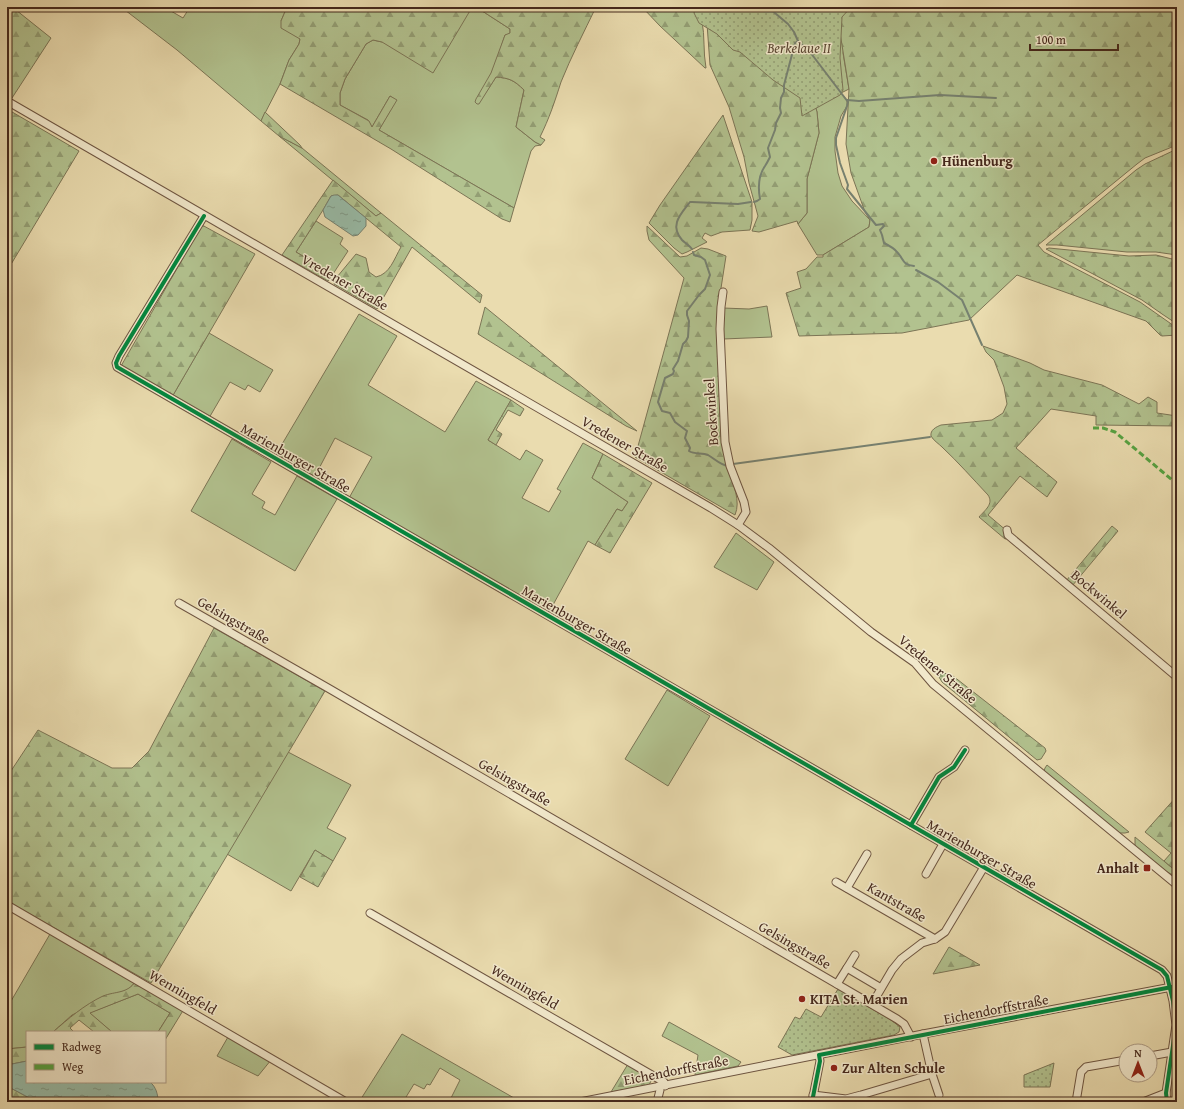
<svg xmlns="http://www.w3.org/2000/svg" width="1184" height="1109" viewBox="0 0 1184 1109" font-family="'Gentium Book Plus',serif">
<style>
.green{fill:#b2c28f;stroke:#7c7556}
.forest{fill:url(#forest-firs);stroke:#7c7556}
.park{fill:url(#park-dots);stroke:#7c7556}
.water{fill:url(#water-ripples);stroke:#778170}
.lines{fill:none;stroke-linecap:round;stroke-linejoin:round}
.stream{stroke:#778170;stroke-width:2}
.river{stroke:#98bca8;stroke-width:11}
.minor-casing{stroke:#6e5541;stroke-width:9}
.minor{stroke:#f1e8cb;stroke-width:7}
.quiet{stroke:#55a341;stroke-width:3;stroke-dasharray:6 3;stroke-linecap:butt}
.cycleway-casing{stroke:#f1e8cb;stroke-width:6}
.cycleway{stroke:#00873e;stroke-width:4}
.poi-dot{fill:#8f2418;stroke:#f1e8cb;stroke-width:1.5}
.labels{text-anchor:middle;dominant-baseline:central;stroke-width:3;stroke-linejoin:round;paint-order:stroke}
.park-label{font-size:14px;font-style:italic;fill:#5b4733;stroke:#f1e8cb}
.poi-label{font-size:14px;font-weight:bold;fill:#45281c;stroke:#f1e8cb;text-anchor:start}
.street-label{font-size:14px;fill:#45281c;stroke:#f1e8cb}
</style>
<defs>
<pattern id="forest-firs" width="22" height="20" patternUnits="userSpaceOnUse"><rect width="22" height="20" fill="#b2c28f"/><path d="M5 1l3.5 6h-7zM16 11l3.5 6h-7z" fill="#939e74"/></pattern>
<pattern id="park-dots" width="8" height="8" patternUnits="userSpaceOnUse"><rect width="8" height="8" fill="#b2c28f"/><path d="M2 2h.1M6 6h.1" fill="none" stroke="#939e74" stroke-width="1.8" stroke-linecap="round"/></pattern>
<pattern id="water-ripples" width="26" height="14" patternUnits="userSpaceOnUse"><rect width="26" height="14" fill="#98bca8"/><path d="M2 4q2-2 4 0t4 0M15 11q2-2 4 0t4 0" fill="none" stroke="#7e9988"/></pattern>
</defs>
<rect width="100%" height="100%" fill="#eadcaf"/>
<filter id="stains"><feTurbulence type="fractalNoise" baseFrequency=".005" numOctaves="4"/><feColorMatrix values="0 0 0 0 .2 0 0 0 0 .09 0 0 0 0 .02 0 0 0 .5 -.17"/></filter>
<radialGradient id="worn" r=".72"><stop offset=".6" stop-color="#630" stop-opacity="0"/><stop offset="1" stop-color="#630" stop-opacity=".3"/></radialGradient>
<g class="green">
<polygon points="121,7 164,7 183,18 190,7 287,7 281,21 300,39 299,44 289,60 280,84 261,121 177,50"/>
<path d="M474,7H476L510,29V34L505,35L496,62L479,103L496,77C509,78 514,80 524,90L516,127L535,142L541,145L535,146L531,151L514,208L379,130L396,100L390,96L372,127L368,120L340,105V93L345,79L366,44L373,40L382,42Z"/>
<polygon points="849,7 843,53 849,89 841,93 847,100 847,106 841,116 835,137 835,151 838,173 842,186 852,201 870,220 869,227 823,255 817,255 798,224 807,213 807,179 819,133 817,112 813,98"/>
<polygon points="279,136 302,148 381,213 376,216"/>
<polygon points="316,221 343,238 340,244 348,251 333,274 296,252"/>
<polygon points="767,306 772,337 723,339 723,308 749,309"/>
<polygon points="359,314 397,336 368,385 445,432 476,381 511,400 488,440 520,460 526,450 543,460 522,498 549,512 561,491 557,489 583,443 603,454 592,478 628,502 622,511 617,509 595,545 588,541 548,614 349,498 372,457 335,438 314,478 275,456"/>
<polygon points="209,333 273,370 260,392 248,385 245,390 230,382 209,418 172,397"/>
<polygon points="232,439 271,462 252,494 265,502 262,508 275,515 297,476 337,499 295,571 191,511"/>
<polygon points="736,533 774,562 757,590 714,567"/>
<polygon points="667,690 710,716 668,786 625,759"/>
<polygon points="288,752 351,785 327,828 346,838 333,861 315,850 291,891 227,854"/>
<polygon points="1047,765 1129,832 1125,833 1119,833 1044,771 1045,768"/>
<polygon points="1135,837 1177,872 1177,877 1165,871 1135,846"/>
<polygon points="50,934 136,981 129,989 72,1015 53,1032 27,1032 27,1047 7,1049 7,1008"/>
<polygon points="138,994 170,1013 158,1032 112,1032 89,1013"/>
<polygon points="669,1022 741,1062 738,1066 695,1075 698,1055 662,1036"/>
<polygon points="402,1034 521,1102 449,1102 460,1080 440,1068 430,1085 427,1084 424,1089 414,1084 403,1102 359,1102"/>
<polygon points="228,1037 271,1060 258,1076 217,1056"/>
</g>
<g class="forest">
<polygon points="9,7 18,7 16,10 51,38 12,98 7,95 7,86 8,87 7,74 7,9"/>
<polygon points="287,7 474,7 471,9 433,73 382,42 373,40 366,44 345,79 340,93 340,105 369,121 372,127 390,96 397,100 379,130 514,208 510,222 502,219 391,149 280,84 289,60 299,44 300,39 281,28 281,21"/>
<path d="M476,7H596C584,32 571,57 561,82C555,101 549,119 540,137L545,140L541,145L535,142L516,127L524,90C514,80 509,78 496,77L479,104H477L475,102L476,99L491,73L505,35L510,33V29Z"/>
<path d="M642,7C656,7 698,2 702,21C705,36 703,52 706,68H705L660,26Z"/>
<polygon points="751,7 813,98 817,112 819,133 807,179 807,213 798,224 797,221 759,232 752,231 758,216 749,183 744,157 729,107 710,65 706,10"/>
<polygon points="849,7 1177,7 1177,145 1145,158 1137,164 1066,222 1038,245 1044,252 1140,302 1177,328 1177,335 1162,336 1160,335 1146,321 1017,275 969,320 902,333 799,336 786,293 801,288 797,272 806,269 817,257 823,257 823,255 869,227 870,220 865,212 851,173 846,144 849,89 838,20"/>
<polygon points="7,109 79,151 7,271"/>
<polygon points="265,112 300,145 302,148 279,136 261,121"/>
<polygon points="723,115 752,202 752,220 750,230 722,232 711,236 705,233 702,238 707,242 687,252 682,254 674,248 649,223 660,205"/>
<polygon points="1177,149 1177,255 1156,252 1127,252 1057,245 1046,245 1136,170 1145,164"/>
<path d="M333,180L376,216L381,213L482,295L480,303L412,247L377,309L334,284L337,277L356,254L366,258L369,272L376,277C390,274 394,259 401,247L338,195L331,196L323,210L296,252L333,274L328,281L282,255Z"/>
<polygon points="202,225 255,254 172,397 121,366"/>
<path d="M647,226L680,257L687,256L701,248L708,249L726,256L719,301L729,471C733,484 741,501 735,515L635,457L684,278L649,240L647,231Z"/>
<polygon points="1049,248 1129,256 1156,255 1176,260 1177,324 1162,314 1142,300 1046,249"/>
<polygon points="485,307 637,431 626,426 478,334"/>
<path d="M983,346L1030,363L1044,370L1102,385L1139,404L1148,397L1157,402V413L1177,416V426L1096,425V416L1051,409L1016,448L1057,482L1047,497L1020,476L988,515L1014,537L1005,539L979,517C985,510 994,504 988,495C973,479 958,462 942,447C939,444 933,440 931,436C930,430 936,427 941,425L992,420L1003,413L1007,404L1004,387L994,360L986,352Z"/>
<polygon points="511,400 524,409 520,416 508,410 496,430 502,434 496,445 488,440"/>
<polygon points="603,454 652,483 610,553 595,545 617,509 622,511 628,502 592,478"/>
<polygon points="1112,526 1118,531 1072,586 1066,581"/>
<polygon points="214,628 325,691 151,983 7,901 7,777 38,730 112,768 132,768 149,751"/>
<polygon points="938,671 953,676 1045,748 1046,751 1041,759 1037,760 942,682 939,677"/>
<polygon points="1177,796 1177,872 1164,861 1171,853 1145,832"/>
<polygon points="315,850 333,861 318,887 300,877"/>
<polygon points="949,947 980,965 933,974"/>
<path d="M136,981L184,1009L165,1040V1032H158L170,1013L138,994L90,1013L112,1032H94L79,1020L70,1028L74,1032H53C68,1019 84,1005 103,996C116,991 127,994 136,981Z"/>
<polygon points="27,1047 27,1061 7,1065 7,1049"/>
<polygon points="628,1064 650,1077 652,1079 649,1085 611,1092"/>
<path d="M7,1086L37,1102C24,1102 19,1103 7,1096Z"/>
</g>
<g class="park">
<polygon points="695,7 851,7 842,17 840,58 843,90 840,95 802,116 800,98 773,80 740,52 733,50 717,34 699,23 694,13"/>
<polygon points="838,989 891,1020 900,1027 899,1032 894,1035 792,1055 778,1047 795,1017 800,1019 806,1009 821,1017"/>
<polygon points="1054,1063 1050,1087 1024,1087 1024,1075"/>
</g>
<g class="water">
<polygon points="334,195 338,195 366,218 366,226 358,235 353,236 325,217 323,210 331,196"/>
<path d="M27,1061V1082H150C156,1087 158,1094 158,1102H37L7,1086V1065Z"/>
</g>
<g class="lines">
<g class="stream">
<path d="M769,8L788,24L794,32L798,41L810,52L848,102L847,106L836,138V145L840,163L848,185L847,189L876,225L883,224L884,226L880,230L882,235L884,243C888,245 894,248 897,252C904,259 902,265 914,266"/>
<polyline points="847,100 859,101 940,95 996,98"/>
<path d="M754,202L757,201L760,199C758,188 758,176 765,166C767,163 768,161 770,157L768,148L775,130L776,123L781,113L780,108L781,98L784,92V85L795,43L798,41"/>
<path d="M692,249C689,245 685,243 682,240C669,225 681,214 690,202H692L738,204L751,202"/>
<path d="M693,252L694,255L701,257L705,260L710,275L705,289L699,295L687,311V315L689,321L688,337L686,341L683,344L678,361L673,369L674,371L673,374L665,378L660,395L658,402L662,411L670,413L675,422L687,431L685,438L690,448L689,451C695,455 702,452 708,455C715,459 720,465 728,466"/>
<polyline points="916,270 938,282 962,300 982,345"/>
<polyline points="733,464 930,437"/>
</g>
<polyline class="river" points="766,7 778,7"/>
<defs>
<g id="minor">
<polyline points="7,101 711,508 738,525 769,548 871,632 915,663 933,684 1177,885"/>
<polyline points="204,216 119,356 116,363 117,367 1162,970 1167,976 1173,1001 1176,1025 1166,1093 1167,1102"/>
<polyline points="723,292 721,307 720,329 725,442 730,466 744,502 746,512 738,525"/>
<polyline points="1007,530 1008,535 1177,677"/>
<polyline points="179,603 328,688 897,1019 904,1024 911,1037"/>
<polyline points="911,825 939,777 954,767 965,750"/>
<polyline points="926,874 943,844"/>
<polyline points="836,882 935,939"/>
<polyline points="847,888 867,854"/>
<polyline points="7,905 346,1102"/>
<polyline points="370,913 664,1082 665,1086"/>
<polyline points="847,968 855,955"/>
<polyline points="837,984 847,968 881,988"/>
<polyline points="872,1004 892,970 901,959 922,943 935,939 945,932 984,867"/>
<polyline points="1150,1056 1172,1052"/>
<polyline points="932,1074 939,1095"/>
<polyline points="813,1095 846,1099 861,1095 932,1074 923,1034"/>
<polyline points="580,1102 923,1034 1177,986"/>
<polyline points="657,1102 660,1090 659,1086"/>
<polyline points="812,1102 820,1061 819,1055"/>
<polyline points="1076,1102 1081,1072 1086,1067 1126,1060"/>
<polyline points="1143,1102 1166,1093"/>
</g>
</defs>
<use href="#minor" class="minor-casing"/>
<use href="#minor" class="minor"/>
<polyline class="quiet" points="1093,428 1103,428 1115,432 1177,484"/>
<defs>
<g id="cycleway">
<polyline points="204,216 119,356 116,363 117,367 1162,970 1167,976 1173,1001 1176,1025 1166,1093 1167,1102"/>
<polyline points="911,825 939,777 954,767 965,750"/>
<polyline points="812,1102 820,1061 819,1055 1177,986"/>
</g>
</defs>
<use href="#cycleway" class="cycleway-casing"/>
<use href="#cycleway" class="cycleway"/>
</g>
<g class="poi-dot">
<circle cx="934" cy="161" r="4"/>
<rect x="1143" y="864" width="8" height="8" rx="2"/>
<circle cx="802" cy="999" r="4"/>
<circle cx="834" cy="1068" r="4"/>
</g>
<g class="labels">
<g class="park-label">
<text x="799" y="48">Berkelaue II</text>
</g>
<g class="poi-label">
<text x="942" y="161">Hünenburg</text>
<text x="1139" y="868" text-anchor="end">Anhalt</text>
<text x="810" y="999">KITA St. Marien</text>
<text x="842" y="1068">Zur Alten Schule</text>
</g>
<g class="street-label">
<text transform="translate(345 282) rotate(30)">Vredener Straße</text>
<text transform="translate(711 412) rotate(-94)">Bockwinkel</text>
<text transform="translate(625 444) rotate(30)">Vredener Straße</text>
<text transform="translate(296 458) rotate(30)">Marienburger Straße</text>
<text transform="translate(1099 594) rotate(40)">Bockwinkel</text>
<text transform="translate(234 620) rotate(30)">Gelsingstraße</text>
<text transform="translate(577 620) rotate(30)">Marienburger Straße</text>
<text transform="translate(938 669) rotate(40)">Vredener Straße</text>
<text transform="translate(515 782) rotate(30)">Gelsingstraße</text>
<text transform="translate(982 854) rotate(30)">Marienburger Straße</text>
<text transform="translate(897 902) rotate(30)">Kantstraße</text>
<text transform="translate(795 945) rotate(30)">Gelsingstraße</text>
<text transform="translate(525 987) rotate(30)">Wenningfeld</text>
<text transform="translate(183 992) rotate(30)">Wenningfeld</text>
<text transform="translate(996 1009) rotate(-11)">Eichendorffstraße</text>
<text transform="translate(676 1070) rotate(-11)">Eichendorffstraße</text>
</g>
</g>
<rect width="1184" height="1109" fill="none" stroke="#eadcaf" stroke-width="24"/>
<rect x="8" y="8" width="1168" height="1093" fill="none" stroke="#45281c" stroke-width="2"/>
<rect x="12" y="12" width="1160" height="1085" fill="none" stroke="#45281c"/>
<rect x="26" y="1031" width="140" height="52" fill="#f1e8cb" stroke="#ac9b85"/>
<rect x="34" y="1044" width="20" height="6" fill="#00873e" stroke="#ac9b85"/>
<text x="62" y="1051" font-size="12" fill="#45281c">Radweg</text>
<rect x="34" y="1064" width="20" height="6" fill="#55a341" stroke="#ac9b85"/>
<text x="62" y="1071" font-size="12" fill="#45281c">Weg</text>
<g transform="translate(1138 1063)"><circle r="19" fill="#f1e8cb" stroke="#ac9b85"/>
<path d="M0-3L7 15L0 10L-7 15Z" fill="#8f2418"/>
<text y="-6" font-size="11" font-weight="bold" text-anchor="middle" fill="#45281c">N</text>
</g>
<path d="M1030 44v6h88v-6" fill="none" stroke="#45281c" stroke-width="2"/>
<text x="1036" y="44" font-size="12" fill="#45281c" stroke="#f1e8cb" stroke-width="3" paint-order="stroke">100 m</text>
<rect width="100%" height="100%" filter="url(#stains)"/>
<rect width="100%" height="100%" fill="url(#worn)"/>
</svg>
